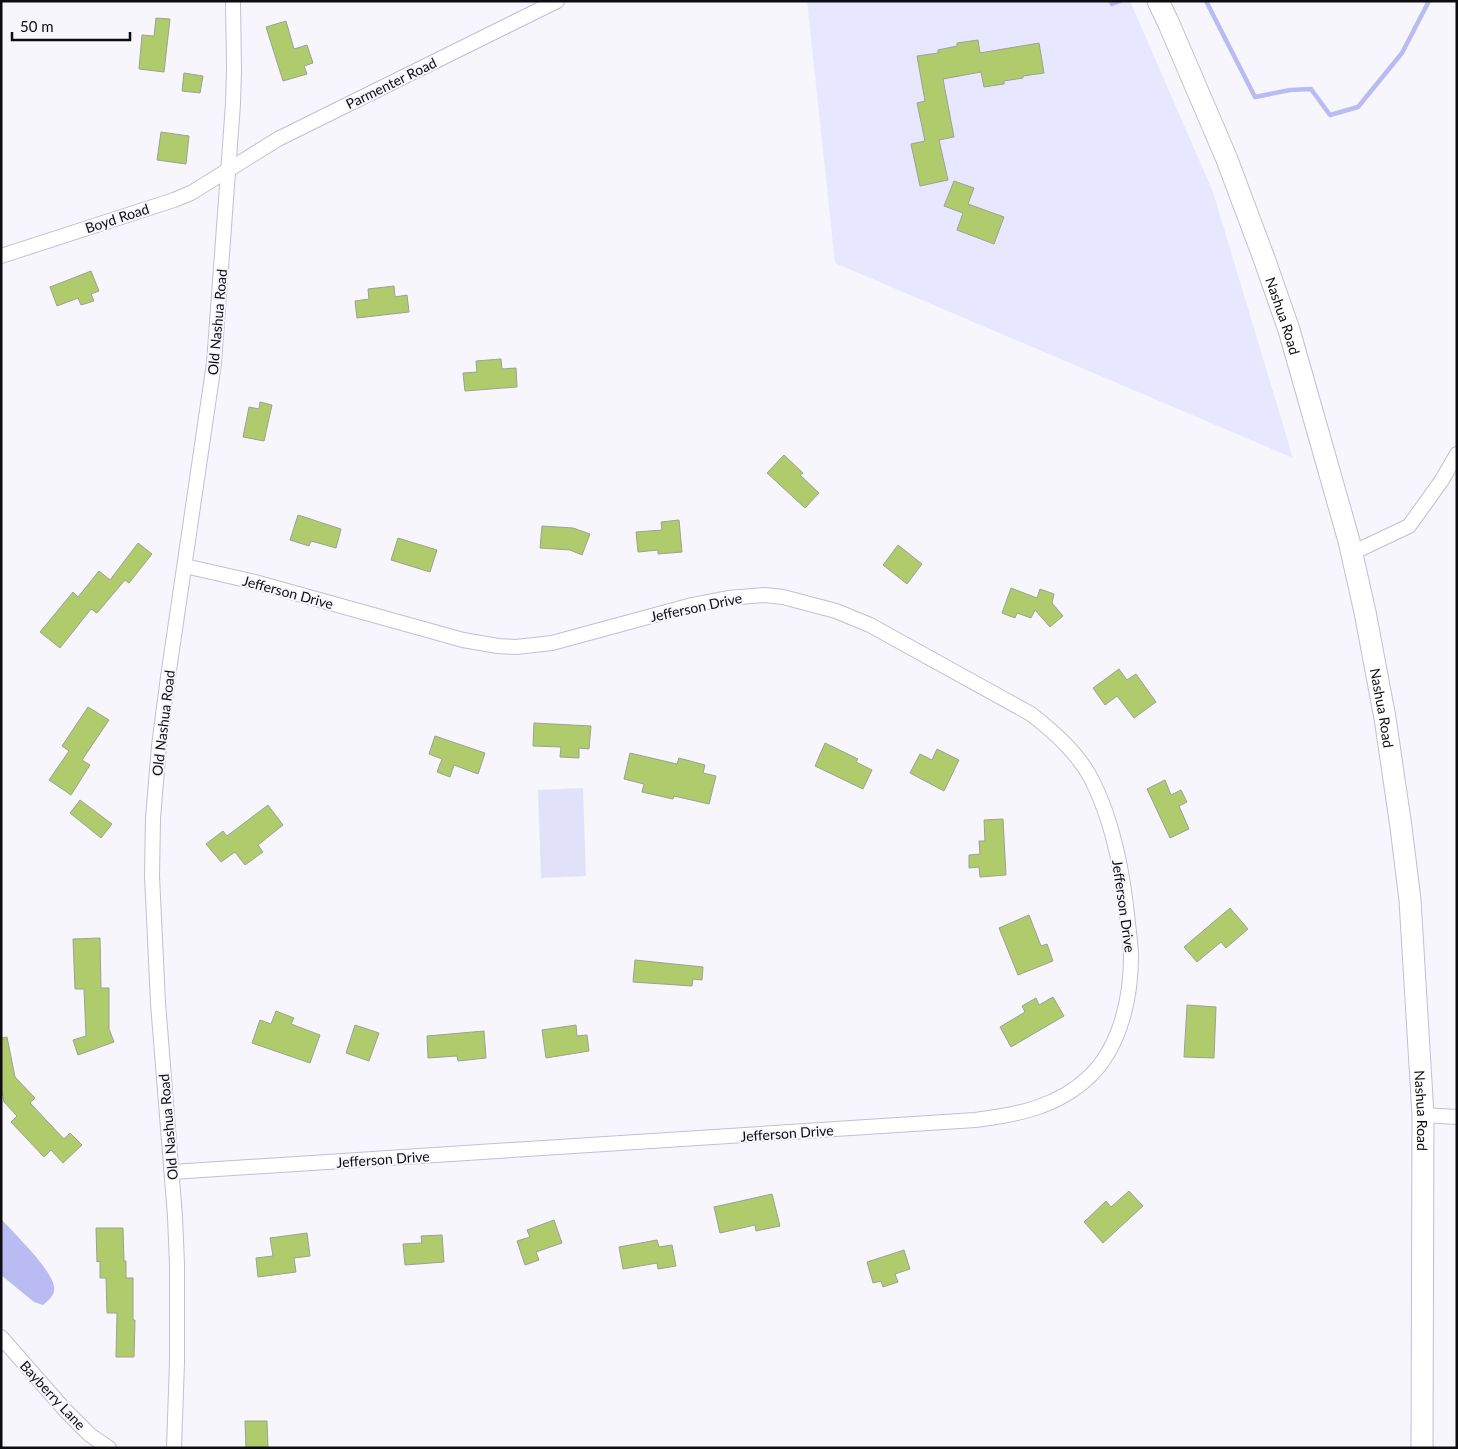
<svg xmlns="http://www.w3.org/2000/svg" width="1458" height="1449" viewBox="0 0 1458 1449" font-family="Lato,sans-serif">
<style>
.built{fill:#e7e8ff}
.green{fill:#e1e2fa}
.water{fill:#babbf2}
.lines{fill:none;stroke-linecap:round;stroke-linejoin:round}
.stream{stroke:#babbf2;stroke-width:4.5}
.building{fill:#afcb6b;stroke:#9ca293}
.minor-casing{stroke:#c0c1d0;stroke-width:16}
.primary-casing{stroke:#c0c1d0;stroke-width:23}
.minor{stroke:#fff;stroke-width:14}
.primary{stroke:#fff;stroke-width:21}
.labels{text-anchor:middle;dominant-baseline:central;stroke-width:4;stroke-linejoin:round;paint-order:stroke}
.street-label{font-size:14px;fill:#0c0c11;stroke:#f6f6fc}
</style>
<rect width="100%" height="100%" fill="#f6f6fc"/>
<polygon class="built" points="807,1 1130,1 1213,192 1293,458 835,263"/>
<polygon class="green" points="583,788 586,876 541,878 538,790"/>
<path class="water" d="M1,1219C14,1233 51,1269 54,1286C56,1294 49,1300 43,1305L34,1302L1,1275Z"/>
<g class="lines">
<g class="stream">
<polyline points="1111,1 1112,4 1120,1"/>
<polyline points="1206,1 1255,97 1290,90 1311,89 1330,115 1358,107 1402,53 1429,1"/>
</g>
</g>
<g class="building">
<polygon points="156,18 170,19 164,72 139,69 142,35 154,36"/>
<polygon points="286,21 294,49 307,45 313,63 304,66 307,74 283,81 266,27"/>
<polygon points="978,40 980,53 1039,43 1044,73 1023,76 1023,78 1004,81 1004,84 984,87 981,72 943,79 954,137 939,140 948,180 920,186 911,144 925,141 917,103 925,101 917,56 938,53 938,50 957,46 957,43"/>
<polygon points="184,73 203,76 200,93 182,91"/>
<polygon points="161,132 189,136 186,164 157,160"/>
<polygon points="954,181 974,188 968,204 1004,217 994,244 957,230 963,213 944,206"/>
<polygon points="91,271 99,291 91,294 94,301 81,305 78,298 57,306 50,287"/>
<polygon points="394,286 395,297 407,295 409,312 357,318 355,301 369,299 368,289"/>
<polygon points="501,359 502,369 516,368 517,387 465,391 463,373 477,372 476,361"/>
<polygon points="260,402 272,405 264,441 243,437 249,407 259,409"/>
<polygon points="784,455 803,473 800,475 819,493 805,508 767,473"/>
<polygon points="298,515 341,529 336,548 311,541 309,546 290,540"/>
<polygon points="679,520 682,552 658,554 658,550 638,552 636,532 662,530 661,522"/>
<polygon points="542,526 573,528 590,534 582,555 570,550 540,548"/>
<polygon points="398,538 437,550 430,572 391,560"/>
<polygon points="138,543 152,554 129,583 125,580 97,613 91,609 60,648 40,632 73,592 78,597 99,571 110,580"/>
<polygon points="898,545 922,564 907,584 883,565"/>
<polygon points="1011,588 1037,598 1040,589 1054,594 1052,603 1063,616 1050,627 1035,610 1031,618 1017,613 1015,618 1002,613"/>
<polygon points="1119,669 1127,680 1136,674 1156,702 1134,718 1117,696 1105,705 1093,688"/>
<polygon points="88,707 109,720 82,760 90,765 71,795 49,780 69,751 62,746"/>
<polygon points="534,723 591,726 589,749 579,748 579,758 560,757 561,747 533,746"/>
<polygon points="435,736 485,753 478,774 454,765 450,777 437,772 442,759 429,754"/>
<polygon points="825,743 858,759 856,762 872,770 863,789 815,766"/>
<polygon points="937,749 959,760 944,791 910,773 920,754 932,760"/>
<polygon points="630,753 677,764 679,758 705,765 703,773 716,776 709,804 674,796 673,799 642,792 644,784 624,779"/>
<polygon points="1165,780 1171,795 1181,790 1187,802 1179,806 1189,829 1170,838 1147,789"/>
<polygon points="80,800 112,824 101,838 70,813"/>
<polygon points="268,805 283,825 258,845 263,852 245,865 235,852 221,862 206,844 223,831 227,836"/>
<polygon points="1003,819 1006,875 980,877 979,867 969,868 969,855 980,854 979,841 985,841 984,820"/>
<polygon points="1230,908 1248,929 1226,948 1221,942 1197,962 1184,947"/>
<polygon points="1029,915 1041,946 1047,944 1053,961 1018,975 999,928"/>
<polygon points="100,938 101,988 109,988 109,1029 114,1042 78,1055 73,1040 86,1036 84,989 75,989 73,939"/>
<polygon points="635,960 703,967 702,980 693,979 692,986 633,982"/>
<polygon points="1053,997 1064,1016 1011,1047 1000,1027 1025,1012 1022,1006 1036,998 1039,1005"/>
<polygon points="1187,1005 1216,1007 1214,1058 1184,1057"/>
<polygon points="276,1011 294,1018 291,1024 320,1035 310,1063 252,1043 260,1020 271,1024"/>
<polygon points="355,1025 379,1033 369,1061 346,1053"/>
<polygon points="576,1025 577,1036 587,1035 589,1051 546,1058 542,1030"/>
<polygon points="484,1031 486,1058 458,1061 457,1056 428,1058 427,1036"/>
<polygon points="7,1037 15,1077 35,1098 30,1103 64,1139 70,1133 82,1145 63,1163 51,1150 44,1157 11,1122 17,1116 4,1102 1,1087 1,1038"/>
<polygon points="1129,1191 1143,1206 1103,1243 1084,1222 1106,1201 1111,1207"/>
<polygon points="772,1194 780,1226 756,1231 755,1225 720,1233 714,1207"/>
<polygon points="554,1220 562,1243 536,1252 539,1260 525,1265 517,1241 530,1237 527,1230"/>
<polygon points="96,1228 123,1228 124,1261 126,1261 126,1278 133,1278 133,1320 135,1320 134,1357 116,1357 117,1313 107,1313 106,1278 100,1278 100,1261 97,1262"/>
<polygon points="307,1233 310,1256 294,1258 296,1272 258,1277 256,1258 273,1256 270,1238"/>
<polygon points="442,1235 444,1262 405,1265 403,1244 422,1243 421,1236"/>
<polygon points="657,1240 659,1247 672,1245 676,1266 658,1269 657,1263 623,1269 619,1247"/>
<polygon points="904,1250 910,1269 895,1274 898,1282 883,1287 881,1281 873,1283 867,1262"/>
<polygon points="245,1421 267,1421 268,1448 246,1448"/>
</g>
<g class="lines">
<defs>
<g id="minor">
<polyline points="1,256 174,200 191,193 278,139 557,1"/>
<polyline points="1352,553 1409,526 1442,480 1457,454"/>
<polyline points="1423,1115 1457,1117"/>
<path d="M172,1172L975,1120C1017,1115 1058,1107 1090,1076C1120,1047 1131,998 1131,957C1131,946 1129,934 1128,923C1123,874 1114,824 1092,780C1078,753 1054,732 1031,714L870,625L836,611L783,597L765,595L728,598L692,605L552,643L516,647L498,646L463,640L255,582L185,566"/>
<polyline points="1,1337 65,1410 90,1435 109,1448"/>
<polyline points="174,1448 177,1362 177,1265 175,1216 158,1003 152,876 153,818 159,746 168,677 214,363 233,104 234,69 233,1"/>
</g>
<g id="primary">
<path id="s1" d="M1158,1L1169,24L1226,157L1265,261L1289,330L1349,541L1365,612L1385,718L1401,827L1410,900L1423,1115L1422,1448"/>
</g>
</defs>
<use href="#minor" class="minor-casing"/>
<use href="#primary" class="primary-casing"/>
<use href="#minor" class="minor"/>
<use href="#primary" class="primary"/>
</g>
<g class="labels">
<g class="street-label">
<text transform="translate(391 83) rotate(-26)">Parmenter Road</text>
<text transform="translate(117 218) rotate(-18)">Boyd Road</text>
<text stroke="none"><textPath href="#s1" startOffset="339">Nashua Road</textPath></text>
<text transform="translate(217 322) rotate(-85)">Old Nashua Road</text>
<text transform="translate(288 592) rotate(15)">Jefferson Drive</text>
<text transform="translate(696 607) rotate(-12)">Jefferson Drive</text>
<text stroke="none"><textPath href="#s1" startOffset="744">Nashua Road</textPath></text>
<text transform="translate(163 723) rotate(-83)">Old Nashua Road</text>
<text transform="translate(1124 906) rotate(82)">Jefferson Drive</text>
<text stroke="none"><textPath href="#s1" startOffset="1149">Nashua Road</textPath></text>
<text transform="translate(168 1127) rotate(-95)">Old Nashua Road</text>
<text transform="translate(787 1133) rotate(-4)">Jefferson Drive</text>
<text transform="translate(383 1159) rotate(-4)">Jefferson Drive</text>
<text transform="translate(53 1395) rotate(47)">Bayberry Lane</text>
</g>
</g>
<rect width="1458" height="1449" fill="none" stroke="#0c0c11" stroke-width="5"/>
<path d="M12 32v8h118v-8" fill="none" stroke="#0c0c11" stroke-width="2.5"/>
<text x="20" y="32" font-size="15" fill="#0c0c11" stroke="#f6f6fc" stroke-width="4" paint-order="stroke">50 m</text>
</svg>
